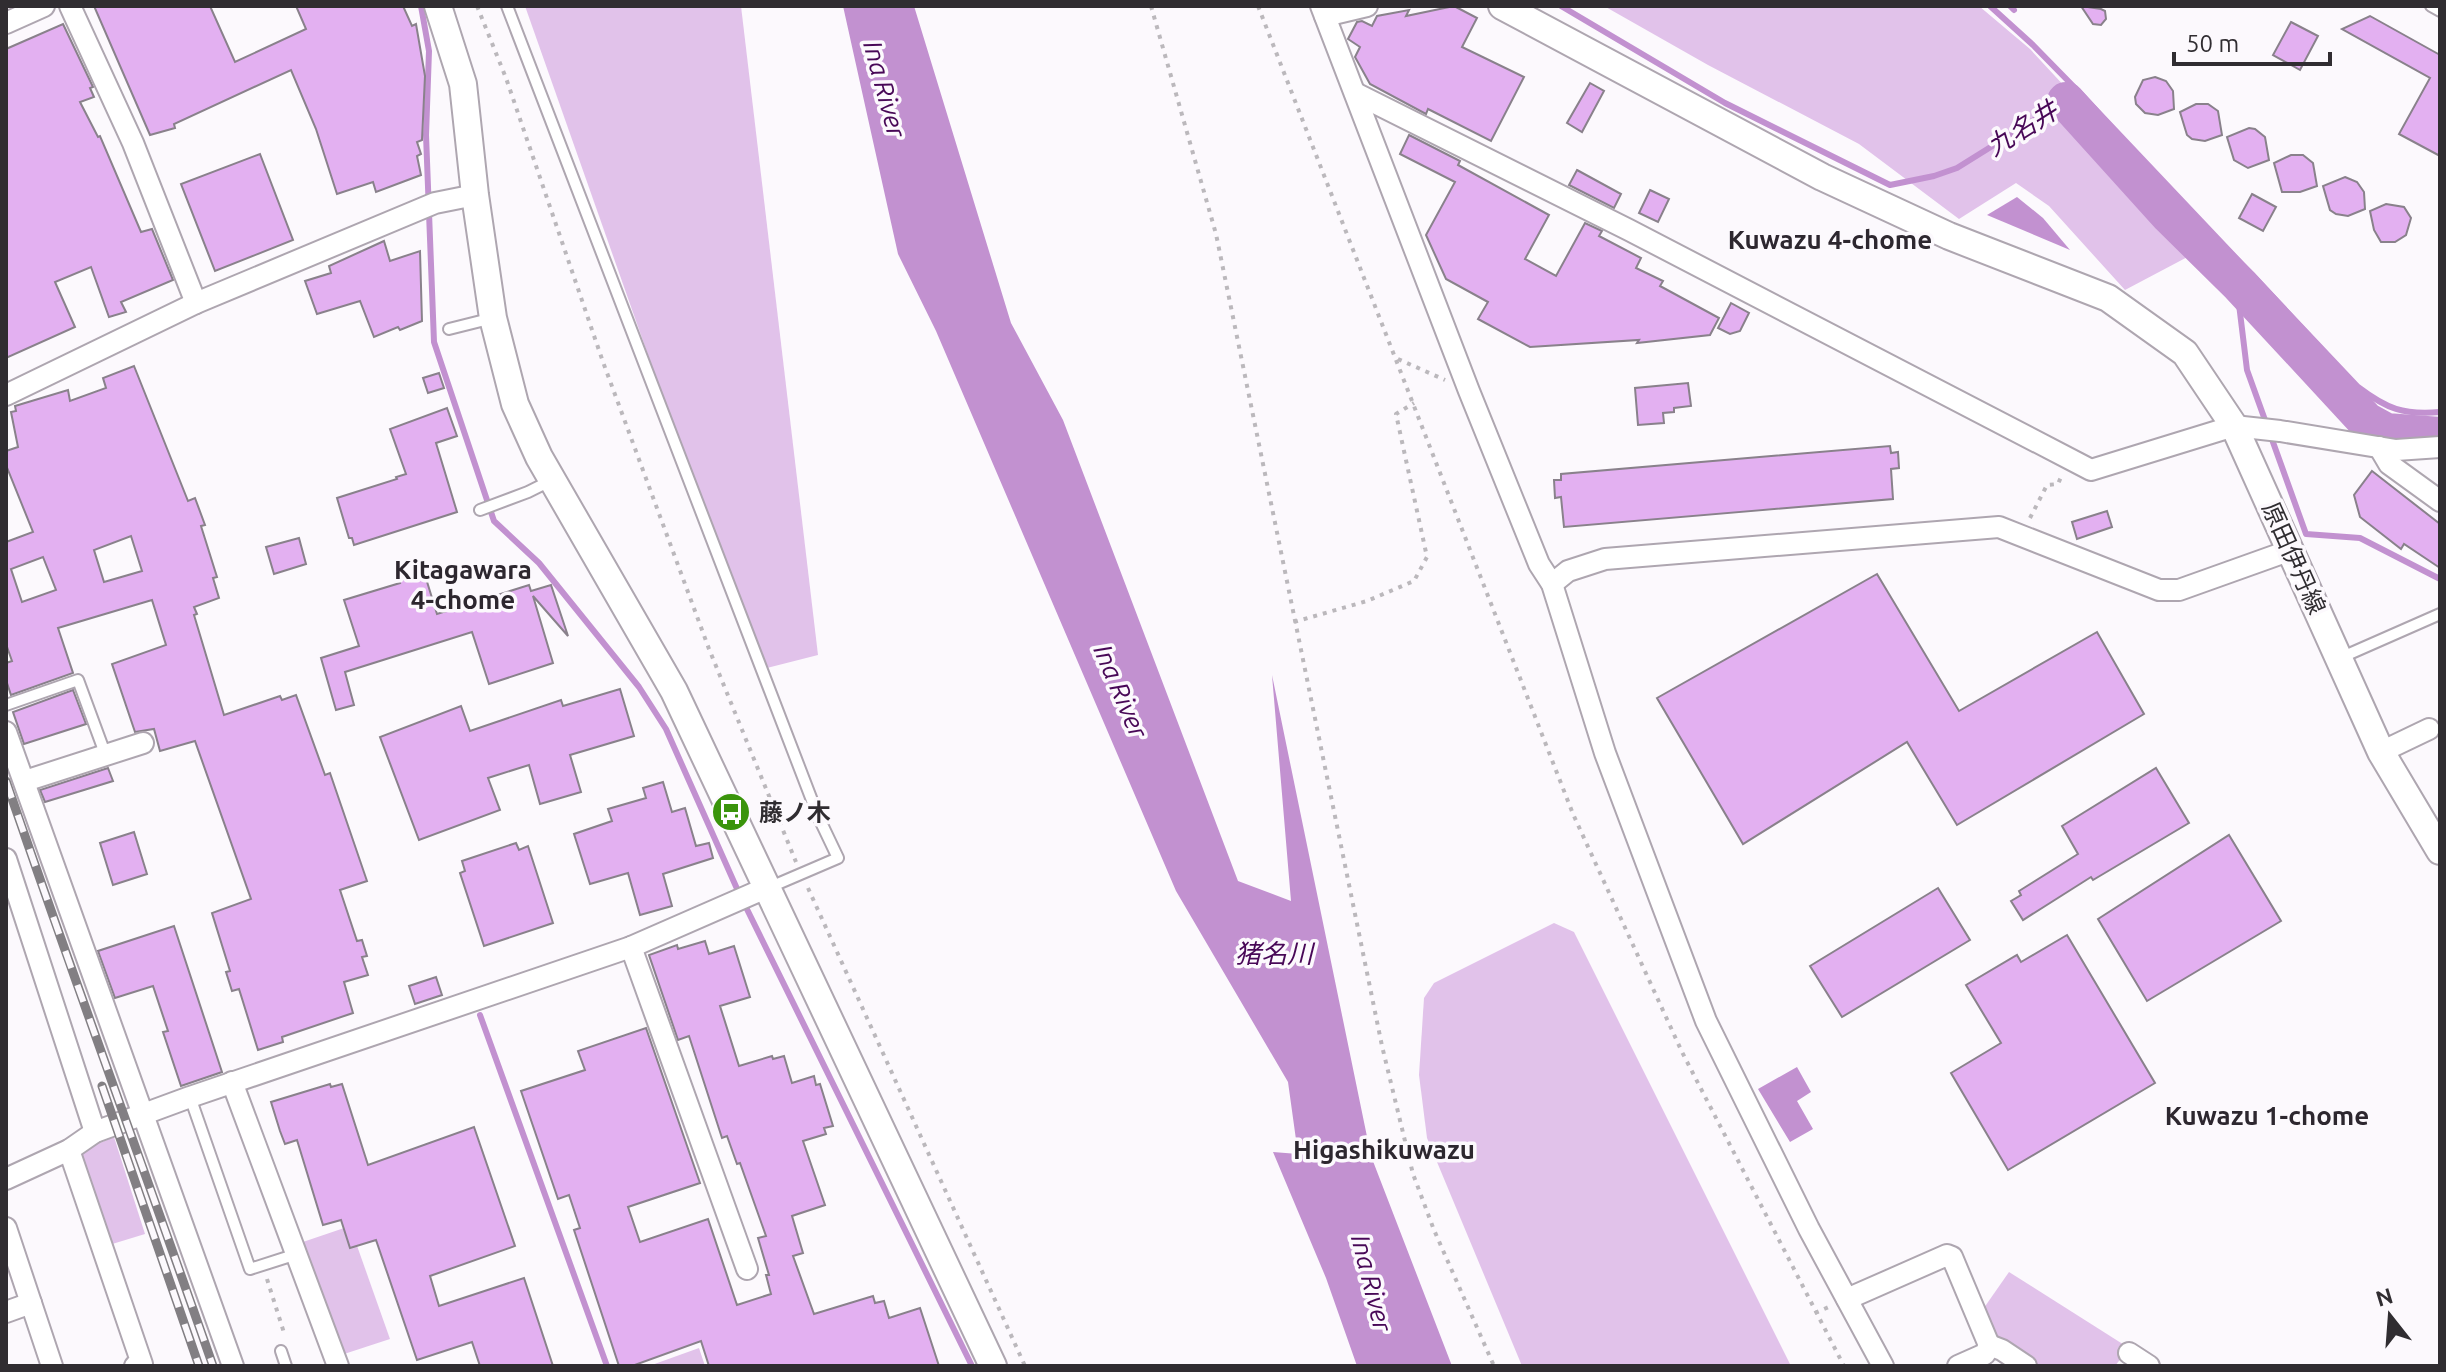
<svg xmlns="http://www.w3.org/2000/svg" width="2446" height="1372" viewBox="0 0 2446 1372" font-family="Ubuntu,'Noto Sans JP',sans-serif">
<style>
.green{fill:#e1c2ea}
.water{fill:#c291d0}
.lines{fill:none;stroke-linecap:round;stroke-linejoin:round}
.stream{stroke:#c291d0;stroke-width:6}
.river{stroke:#c291d0;stroke-width:38}
.building{fill:#e3b0f1;stroke:#89818b;stroke-width:2;fill-rule:evenodd}
.service-casing{stroke:#aea6b0;stroke-width:14}
.minor-casing{stroke:#aea6b0;stroke-width:24}
.tertiary-casing{stroke:#aea6b0;stroke-width:30}
.path{stroke:#bbb8bc;stroke-width:4;stroke-dasharray:4 6;stroke-linecap:butt}
.service{stroke:#fff;stroke-width:10}
.minor{stroke:#fff;stroke-width:20}
.tertiary{stroke:#fff;stroke-width:26}
.rail-casing{stroke:#827f83;stroke-width:9}
.rail{stroke:#fcf9fd;stroke-width:6;stroke-dasharray:18;stroke-linecap:butt}
.labels{text-anchor:middle;dominant-baseline:central;stroke-width:7;stroke-linejoin:round;paint-order:stroke}
.street-label{font-size:24px;fill:#302d31;stroke:#fcf9fd}
.poi-label{font-size:24px;font-weight:bold;fill:#302d31;stroke:#fcf9fd;text-anchor:start}
.water-label{font-size:26px;font-style:italic;fill:#480857;stroke:#fcf9fd}
.neighbourhood-label{font-size:26px;font-weight:bold;fill:#2d272f;stroke:#fcf9fd}
</style>
<rect width="100%" height="100%" fill="#fcf9fd"/>
<g class="green">
<polygon points="525,6 741,6 818,655 759,670"/>
<polygon points="1604,6 1979,6 2030,49 2067,89 2035,112 2047,124 2065,111 2131,188 2195,253 2125,290 2049,206 2016,183 1959,219 1859,144 1708,65"/>
<polygon points="1554,923 1574,932 1791,1366 1522,1366 1427,1138 1419,1075 1424,998 1434,983"/>
<polygon points="114,1137 145,1234 109,1245 78,1152"/>
<polygon points="350,1226 390,1339 338,1356 300,1243"/>
<polygon points="2009,1272 2129,1348 2115,1366 2033,1366 1988,1336 1979,1315"/>
<polygon points="699,1348 705,1366 649,1366"/>
</g>
<g class="water">
<polygon points="843,6 914,6 1011,323 1063,420 1238,881 1291,901 1272,675 1371,1156 1452,1366 1357,1366 1326,1278 1273,1152 1298,1154 1288,1082 1176,891 936,331 898,254"/>
<polygon points="2017,197 2043,218 2070,250 1987,215"/>
<polygon points="1797,1067 1811,1092 1797,1101 1813,1129 1790,1142 1758,1089"/>
</g>
<g class="lines">
<g class="stream">
<polyline points="421,6 429,51 426,135 434,342 494,521 539,563 639,687 666,729 738,891 972,1366"/>
<polyline points="1561,6 1725,103 1890,185 1934,176 1957,168 2079,92 2033,45 1990,6"/>
<polyline points="2010,6 2014,10"/>
<path d="M2079,92L2358,387C2387,409 2403,415 2440,412"/>
<polyline points="2169,215 2168,222 2238,296 2247,370 2306,534 2360,538 2440,579"/>
<polyline points="480,1015 607,1366"/>
</g>
<polyline class="river" points="2066,101 2169,215 2240,285 2366,421 2386,432 2440,436"/>
</g>
<g class="building">
<polygon points="94,6 210,6 235,62 306,29 296,6 403,6 412,26 416,24 425,76 422,140 417,142 421,154 417,156 421,175 376,192 373,182 337,194 316,129 291,70 174,124 175,128 150,135"/>
<polygon points="1454,6 1477,18 1462,47 1524,77 1491,141 1428,109 1426,114 1370,84 1355,57 1360,47 1348,39 1357,22 1362,21 1372,26 1377,16 1409,10 1406,16"/>
<polygon points="2081,6 2101,9 2105,11 2106,19 2101,25 2093,24"/>
<polygon points="2370,16 2440,55 2440,156 2399,134 2430,78 2342,29"/>
<polygon points="2291,22 2318,36 2300,70 2273,55"/>
<polygon points="63,24 93,87 90,88 94,97 80,102 98,137 100,136 141,232 152,229 173,280 121,302 126,312 109,317 91,267 55,282 75,327 6,358 6,49"/>
<polygon points="2155,77 2166,81 2173,91 2174,109 2158,115 2145,113 2136,104 2135,97 2143,80"/>
<polygon points="1590,83 1604,91 1582,132 1567,123"/>
<polygon points="2196,104 2208,104 2218,111 2222,135 2205,141 2192,139 2187,135 2180,112"/>
<polygon points="2249,128 2255,129 2265,137 2269,160 2248,168 2234,160 2227,137"/>
<polygon points="1409,135 1460,161 1458,165 1549,215 1525,259 1556,276 1585,223 1602,231 1599,236 1641,258 1636,268 1663,281 1660,286 1719,318 1710,335 1637,343 1639,340 1530,347 1478,319 1488,302 1446,279 1426,235 1455,182 1400,154"/>
<polygon points="260,154 293,240 215,271 181,184"/>
<polygon points="2291,155 2303,155 2313,163 2317,186 2300,192 2282,192 2274,163"/>
<polygon points="1577,170 1621,194 1614,208 1569,185"/>
<polygon points="2345,177 2357,182 2364,192 2365,209 2348,216 2336,214 2330,210 2323,186"/>
<polygon points="1650,190 1669,199 1658,222 1639,213"/>
<polygon points="2252,194 2276,207 2263,231 2239,218"/>
<polygon points="2386,204 2404,207 2411,218 2406,235 2395,242 2381,242 2374,230 2370,211"/>
<polygon points="384,241 390,261 420,251 422,321 400,330 398,327 374,337 360,301 317,314 305,281 331,273 329,266"/>
<polygon points="1731,303 1749,313 1740,331 1730,334 1718,328"/>
<path d="M134,366L188,501L195,498L205,525L201,526L217,577L213,578L219,598L194,607L197,614L194,615L224,715L280,696L282,700L296,695L325,775L330,773L367,881L340,890L357,941L362,940L367,956L362,957L368,975L344,982L353,1013L282,1037L283,1042L258,1050L239,989L232,991L226,972L230,971L212,913L251,899L195,741L160,751L154,729L135,732L112,664L166,645L152,600L58,628L73,673L11,695L6,680V663L12,661L6,644V542L33,532L6,465V451L18,447L11,412L16,411L15,406L68,390L70,401L106,388L103,378ZM131,536L142,571L104,582L94,550ZM43,557L56,590L22,602L11,569Z"/>
<polygon points="439,373 444,388 428,393 423,378"/>
<polygon points="1688,383 1691,406 1674,408 1674,412 1663,413 1664,423 1638,425 1635,388"/>
<polygon points="447,408 457,436 436,443 457,512 354,545 352,538 349,538 337,498 397,479 396,477 406,474 390,429"/>
<polygon points="1890,446 1891,453 1898,452 1899,468 1891,469 1893,499 1564,527 1561,497 1555,498 1554,480 1561,480 1561,474"/>
<polygon points="2372,471 2440,524 2440,568 2404,544 2401,549 2360,517 2354,495"/>
<polygon points="2107,511 2112,527 2077,539 2072,522"/>
<polygon points="299,538 306,564 274,574 266,547"/>
<polygon points="424,572 437,614 529,585 531,591 551,585 568,636 533,596 553,663 489,684 472,632 345,672 354,705 336,710 321,658 359,646 344,600 400,583 399,580"/>
<polygon points="1877,574 1959,711 2097,632 2144,714 1957,825 1907,742 1743,844 1657,698"/>
<polygon points="620,689 634,736 570,755 581,792 540,804 529,765 488,778 500,810 419,840 380,737 461,706 470,731 561,700 563,706"/>
<polygon points="73,690 86,724 24,744 13,712"/>
<polygon points="108,768 113,781 45,802 40,790"/>
<polygon points="2156,768 2189,823 2093,880 2091,877 2023,920 2011,901 2021,895 2019,891 2078,854 2062,826"/>
<polygon points="663,782 672,812 685,808 696,846 709,843 713,858 663,874 672,906 640,915 628,873 590,884 574,834 612,821 608,809 646,798 643,788"/>
<polygon points="134,832 147,874 113,885 100,843"/>
<polygon points="2229,835 2281,921 2147,1001 2098,919"/>
<polygon points="516,843 519,850 528,846 553,923 484,946 460,873 465,871 462,861"/>
<polygon points="1938,888 1970,940 1842,1017 1810,966"/>
<polygon points="174,926 222,1072 181,1086 163,1032 168,1031 153,986 115,998 98,951"/>
<polygon points="2067,935 2155,1083 2008,1170 1951,1073 2001,1043 1966,985 2017,955 2021,962"/>
<polygon points="705,941 709,954 734,946 750,997 720,1006 739,1066 772,1056 773,1059 784,1056 792,1083 814,1076 816,1085 820,1084 833,1126 824,1128 826,1134 803,1141 825,1205 792,1216 803,1253 793,1256 814,1314 873,1296 875,1303 884,1301 889,1318 920,1308 939,1366 709,1366 701,1341 632,1366 619,1366 574,1230 580,1228 569,1195 558,1199 521,1091 585,1070 578,1051 646,1028 700,1183 628,1207 640,1242 708,1219 737,1305 771,1294 766,1275 769,1275 758,1238 766,1236 740,1163 737,1164 727,1136 722,1138 689,1036 678,1040 649,955 677,945 678,949"/>
<polygon points="436,977 442,995 415,1004 409,986"/>
<polygon points="330,1084 331,1087 342,1084 368,1165 474,1127 515,1246 430,1276 439,1306 524,1278 553,1366 480,1366 472,1342 417,1360 376,1240 350,1248 341,1220 323,1225 297,1140 285,1144 280,1131 271,1102"/>
</g>
<g class="lines">
<defs>
<g id="service">
<polyline points="507,6 818,816 838,858 768,888"/>
<polyline points="2431,6 2440,11"/>
<polyline points="449,329 493,318"/>
<polyline points="480,510 528,492 552,480"/>
<polyline points="2340,658 2440,614"/>
<polyline points="6,705 78,680 106,756"/>
<polyline points="190,1097 250,1269 297,1254"/>
<polyline points="281,1351 286,1366"/>
</g>
<g id="minor">
<polyline points="70,6 133,143 196,303"/>
<polyline points="1321,6 1469,391 1539,564 1552,584 1605,753 1706,1021 1809,1229 1883,1366"/>
<polyline points="1325,16 1367,6"/>
<polyline points="6,23 44,6"/>
<polyline points="1355,93 1629,230 2091,470 2234,426 2280,431 2396,450 2440,447"/>
<polyline points="6,395 196,303 435,203 475,195"/>
<polyline points="2379,447 2389,464 2440,501"/>
<polyline points="1552,584 1568,571 1605,559 1999,527 2159,590 2179,590 2291,550"/>
<polyline points="6,732 233,1366"/>
<polyline points="2381,752 2429,729"/>
<polyline points="25,781 143,743"/>
<polyline points="6,859 95,1132"/>
<polyline points="631,947 747,1269"/>
<polyline points="232,1082 338,1366"/>
<polyline points="69,1150 142,1364 135,1366"/>
<polyline points="6,1179 69,1150 95,1132 190,1097 631,947 766,888"/>
<polyline points="6,1228 52,1366"/>
<polyline points="1847,1299 1947,1255 1952,1257 1989,1345 1985,1354 1958,1366"/>
<polyline points="6,1312 31,1303"/>
<polyline points="1989,1345 2002,1350 2026,1366"/>
<polyline points="2129,1353 2149,1366"/>
</g>
<g id="tertiary">
<polyline points="438,6 463,84 475,195 493,318 515,404 539,457 674,691 993,1366"/>
<polyline points="1502,6 1822,177 1949,236 2108,298 2185,353 2234,426 2381,752 2440,851"/>
</g>
</defs>
<use href="#service" class="service-casing"/>
<use href="#minor" class="minor-casing"/>
<use href="#tertiary" class="tertiary-casing"/>
<g class="path">
<polyline points="477,6 506,78 603,362 709,649 796,862"/>
<polyline points="1151,6 1216,234 1382,1046 1413,1174 1434,1230 1494,1366"/>
<polyline points="1258,6 1573,814 1682,1052 1844,1366"/>
<polyline points="1398,359 1445,380"/>
<polyline points="2030,518 2047,485 2058,484 2061,477"/>
<polyline points="1294,622 1367,601 1414,581 1427,557 1396,414 1414,403"/>
<polyline points="808,888 1025,1366"/>
<polyline points="267,1279 285,1336"/>
<polyline points="1815,1313 1831,1306"/>
</g>
<use href="#service" class="service"/>
<use href="#minor" class="minor"/>
<use href="#tertiary" class="tertiary"/>
<defs>
<g id="rail">
<path d="M6,781C73,977 145,1171 213,1366"/>
<polyline points="102,1086 199,1366"/>
</g>
</defs>
<use href="#rail" class="rail-casing"/>
<use href="#rail" class="rail"/>
</g>
<defs>
<symbol id="bus-disc" viewBox="-11 -11 22 22"><circle r="9.5" fill="#3a940b" stroke="#fcf9fd"/><path d="M-5-6H5V4H4V6H2V4H-2V6H-4V4H-5ZM-3.5-4V0h7V-4ZM-3.5 1.2v1.5H-2V1.2ZM2 1.2v1.5H3.5V1.2Z" fill="#fff"/></symbol>
</defs>
<g fill-rule="evenodd">
<use href="#bus-disc" x="709" y="790" width="44" height="44"/>
</g>
<g class="labels">
<g class="street-label">
<text transform="translate(2294 558) rotate(66)">原田伊丹線</text>
</g>
<g class="poi-label">
<text x="759" y="812">藤ノ木</text>
</g>
<g class="water-label">
<text transform="translate(885 89) rotate(75)">Ina River</text>
<text transform="translate(2022 128) rotate(-32)">九名井</text>
<text transform="translate(1121 691) rotate(67)">Ina River</text>
<text x="1274" y="953">猪名川</text>
<text transform="translate(1372 1283) rotate(76)">Ina River</text>
</g>
<g class="neighbourhood-label">
<text x="1830" y="239">Kuwazu 4-chome</text>
<text x="463" y="569">Kitagawara<tspan x="463" dy="30">4-chome</tspan></text>
<text x="2267" y="1115">Kuwazu 1-chome</text>
<text x="1384" y="1149">Higashikuwazu</text>
</g>
</g>
<rect width="2446" height="1372" fill="none" stroke="#302d31" stroke-width="16"/>
<g transform="translate(2390 1316) rotate(343)" stroke="#fcf9fd" stroke-width="6" paint-order="stroke">
<path d="M0-6L14 30L0 20L-14 30Z" fill="#302d31"/>
<text y="-12" font-size="22" font-weight="bold" text-anchor="middle" fill="#302d31">N</text>
</g>
<path d="M2174 52v12h156v-12" fill="none" stroke="#302d31" stroke-width="4"/>
<text x="2186" y="52" font-size="24" fill="#302d31" stroke="#fcf9fd" stroke-width="6" paint-order="stroke">50 m</text>
</svg>
